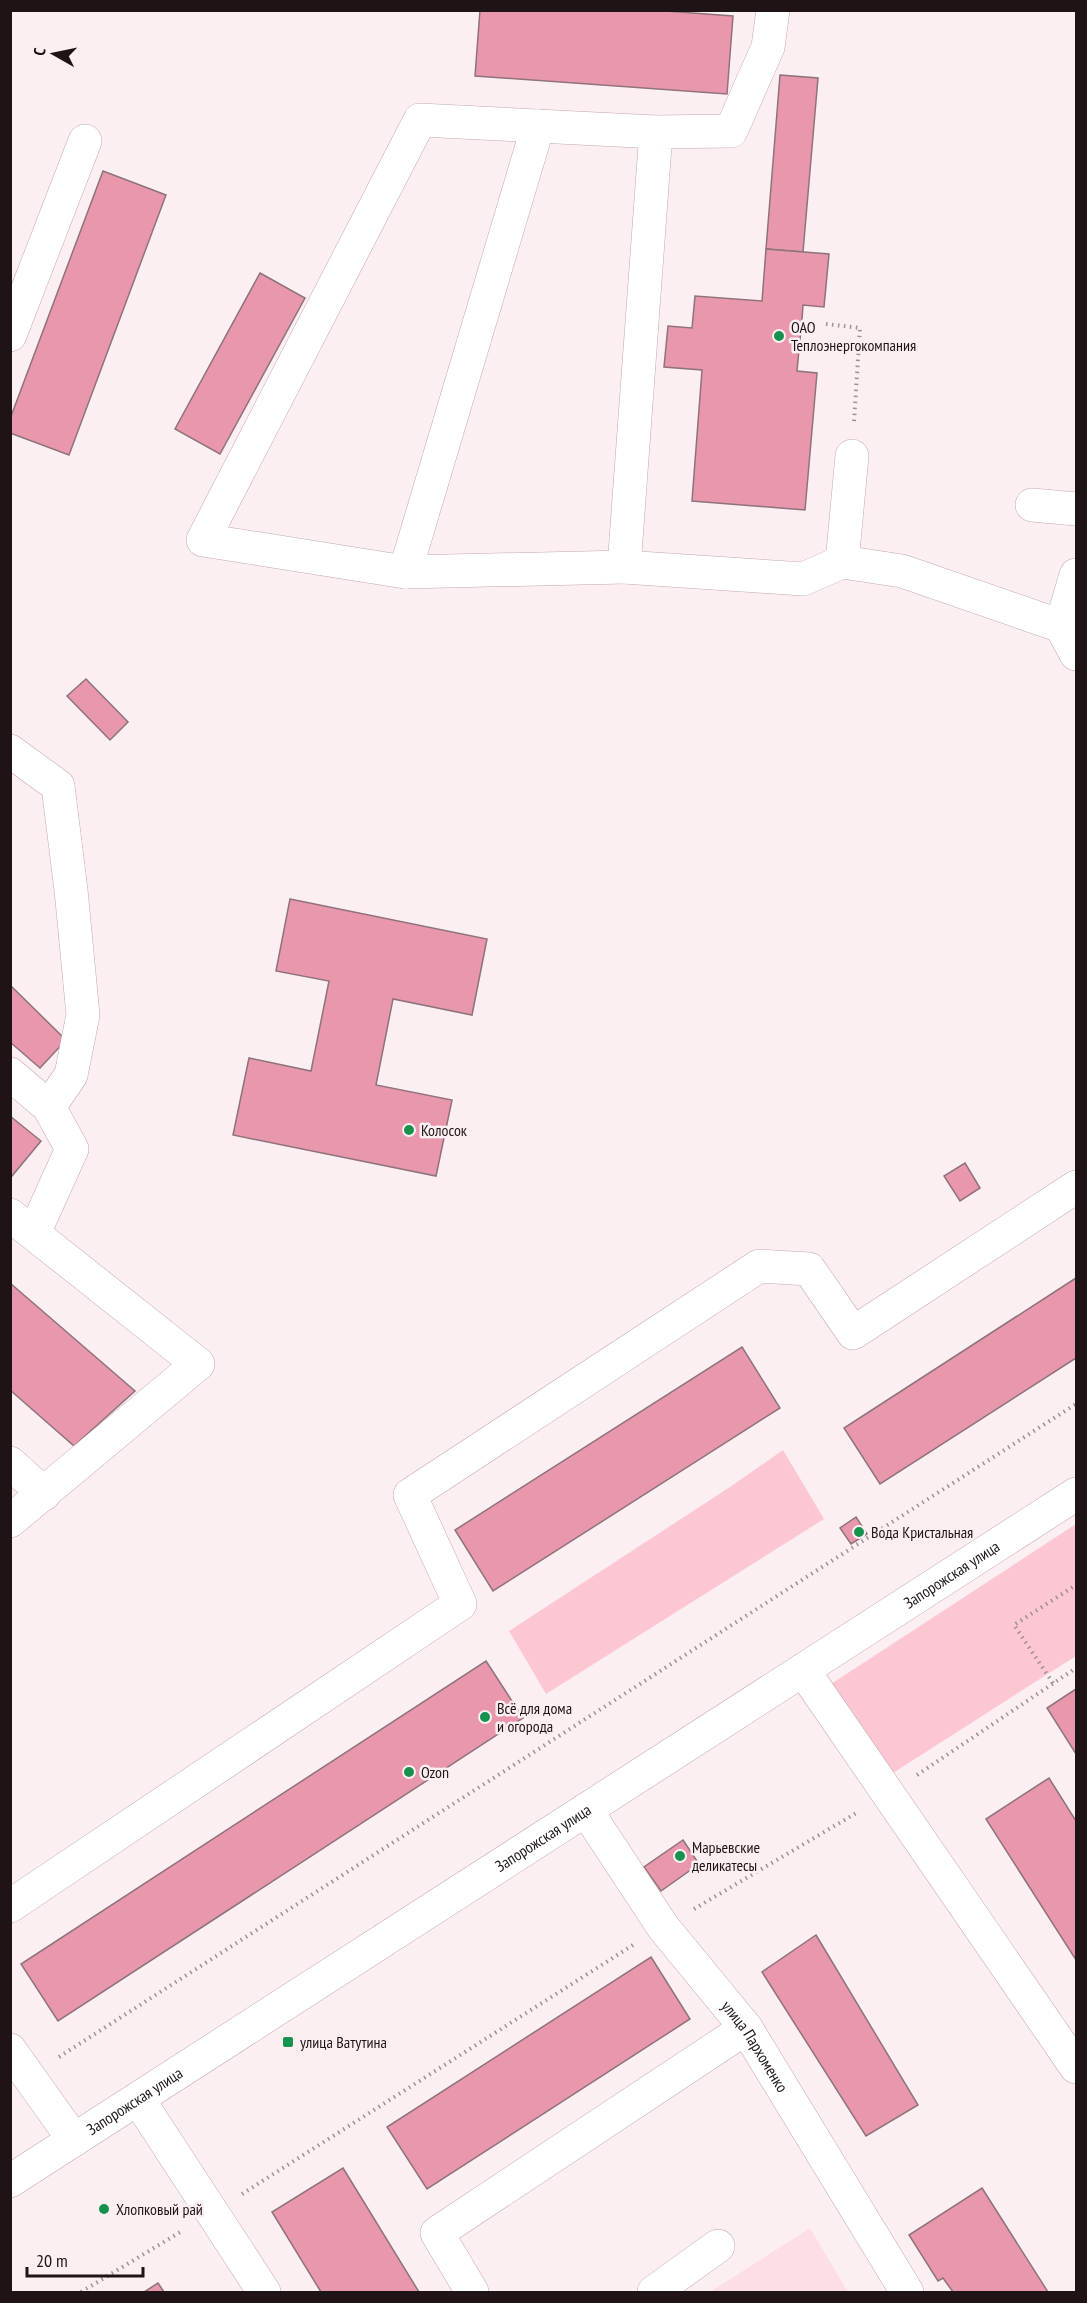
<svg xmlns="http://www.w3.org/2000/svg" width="1087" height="2303" viewBox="0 0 1087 2303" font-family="'PT Sans Narrow',sans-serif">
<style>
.built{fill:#fddee5}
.green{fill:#fdc6d3}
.building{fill:#e997ac;stroke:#8e737a;stroke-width:1.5}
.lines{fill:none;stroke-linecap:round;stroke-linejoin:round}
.minor-casing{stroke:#c4a8ae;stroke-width:34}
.path{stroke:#9d9194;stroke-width:4;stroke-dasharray:1.5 4.5;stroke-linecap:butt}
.minor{stroke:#fff;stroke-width:33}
.poi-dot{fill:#16924e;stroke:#fceff2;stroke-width:2}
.labels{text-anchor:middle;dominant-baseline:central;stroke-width:5;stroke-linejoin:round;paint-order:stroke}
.poi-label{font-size:16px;fill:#1e1416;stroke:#fceff2;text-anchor:start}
.street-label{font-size:16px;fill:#1e1416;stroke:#fceff2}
</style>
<rect width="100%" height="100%" fill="#fceff2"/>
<polygon class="built" points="810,2228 848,2292 710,2292"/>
<g class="green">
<polygon points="783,1450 824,1519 546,1694 509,1631 730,1487"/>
<polygon points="1076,1524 1076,1656 893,1773 831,1684"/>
</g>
<g class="building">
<polygon points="480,10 652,10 733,16 727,94 475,76"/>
<polygon points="780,75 818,78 803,252 766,249"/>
<polygon points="103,171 166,195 69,455 10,433 10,419"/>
<polygon points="766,249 829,254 824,307 803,305 802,319 797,371 817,373 805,510 692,501 702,370 664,367 668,326 692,328 695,296 762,301"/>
<polygon points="260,273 305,298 220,454 175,429"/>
<polygon points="86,679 128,722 110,740 67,696"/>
<polygon points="290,899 487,939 472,1015 393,999 376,1085 452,1100 436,1176 233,1135 249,1058 311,1071 329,981 276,971"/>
<polygon points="10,985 66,1040 40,1068 10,1042"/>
<polygon points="10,1116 41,1141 12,1176 10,1175"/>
<polygon points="965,1163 980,1188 960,1201 944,1176"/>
<polygon points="1076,1278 1076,1358 880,1484 844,1428"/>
<polygon points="10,1283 135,1391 74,1446 10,1390"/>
<polygon points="742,1347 780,1408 493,1591 455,1530"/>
<polygon points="856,1517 867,1534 851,1544 840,1528"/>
<polygon points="486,1661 523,1718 58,2021 21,1964"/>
<polygon points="1076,1689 1076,1754 1047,1708"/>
<polygon points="1049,1778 1076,1821 1076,1960 986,1819"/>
<polygon points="683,1840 699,1864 661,1891 644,1867"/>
<polygon points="816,1935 918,2105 866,2136 762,1972"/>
<polygon points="651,1957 690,2019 427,2189 387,2127"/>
<polygon points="343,2168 419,2292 321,2292 272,2212"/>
<polygon points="982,2188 1048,2292 953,2292 943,2278 938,2281 909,2235"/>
<polygon points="158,2283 164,2292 144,2292"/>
</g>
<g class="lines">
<defs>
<g id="minor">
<polyline points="656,132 624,567 405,572 203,540 420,120 656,132 731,131 768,47 773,10"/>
<polyline points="10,335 85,141"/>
<polyline points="852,456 842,562 902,571 1061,626 1076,654"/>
<polyline points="1032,505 1076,509"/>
<polyline points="624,567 803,579 842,562"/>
<polyline points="405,572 538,126"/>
<polyline points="1061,626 1076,575"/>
<polyline points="10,751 58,786 71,890 83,1015 71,1075 49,1107"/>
<polyline points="10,1074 49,1107 72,1149 34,1233"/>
<polyline points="10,1215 198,1364 10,1521"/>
<polyline points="10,1463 44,1494"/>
<polyline points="803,1670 1076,2067"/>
<path id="s1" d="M586,1810L663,1927L746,2028L907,2292"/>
<polyline points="10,1906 460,1604 410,1495 759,1266 809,1269 853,1333 1076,1187"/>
<polyline points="10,2050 74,2140"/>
<polyline points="138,2099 264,2292"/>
<path id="s2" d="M10,2181L1076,1494"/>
<polyline points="472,2292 437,2233 746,2028"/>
<polyline points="654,2292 718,2246"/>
</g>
</defs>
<use href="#minor" class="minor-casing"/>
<g class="path">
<polyline points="826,324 860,328 854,422"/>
<polyline points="1053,1683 1014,1625 1076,1585"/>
<polyline points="917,1775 1076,1668"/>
<polyline points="694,1909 858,1812"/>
<polyline points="59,2057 1076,1404"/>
<polyline points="242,2194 633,1945"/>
<polyline points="81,2292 182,2231"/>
</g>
<use href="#minor" class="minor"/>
</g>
<g class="poi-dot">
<circle cx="779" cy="336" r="6"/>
<circle cx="409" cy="1130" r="6"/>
<circle cx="859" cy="1532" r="6"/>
<circle cx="485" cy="1717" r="6"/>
<circle cx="409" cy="1772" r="6"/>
<circle cx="680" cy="1856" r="6"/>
<rect x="282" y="2036" width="12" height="12" rx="3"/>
<circle cx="104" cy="2209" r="6"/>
</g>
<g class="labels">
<g class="poi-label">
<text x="791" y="327">ОАО<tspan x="791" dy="18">Теплоэнергокомпания</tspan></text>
<text x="421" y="1130">Колосок</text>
<text x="871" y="1532">Вода Кристальная</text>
<text x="497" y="1708">Всё для дома<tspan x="497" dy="18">и огорода</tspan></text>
<text x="421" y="1772">Ozon</text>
<text x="692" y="1847">Марьевские<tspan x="692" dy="18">деликатесы</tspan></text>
<text x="300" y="2042">улица Ватутина</text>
<text x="116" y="2209">Хлопковый рай</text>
</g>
<g class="street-label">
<text stroke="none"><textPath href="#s2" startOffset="1120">Запорожская улица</textPath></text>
<text stroke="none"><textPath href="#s2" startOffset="634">Запорожская улица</textPath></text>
<text stroke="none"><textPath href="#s1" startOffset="291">улица Пархоменко</textPath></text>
<text stroke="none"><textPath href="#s2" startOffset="148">Запорожская улица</textPath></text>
</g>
</g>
<rect width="1087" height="2303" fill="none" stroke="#1e1416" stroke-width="24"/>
<g transform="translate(54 54) rotate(279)" stroke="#fceff2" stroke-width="4.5" paint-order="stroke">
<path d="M0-4.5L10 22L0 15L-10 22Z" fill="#1e1416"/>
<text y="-9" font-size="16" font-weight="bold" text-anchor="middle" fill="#1e1416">С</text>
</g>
<path d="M27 2267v9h116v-9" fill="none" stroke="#1e1416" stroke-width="3"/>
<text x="36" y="2267" font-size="18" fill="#1e1416" stroke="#fceff2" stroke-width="4.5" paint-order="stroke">20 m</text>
</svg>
